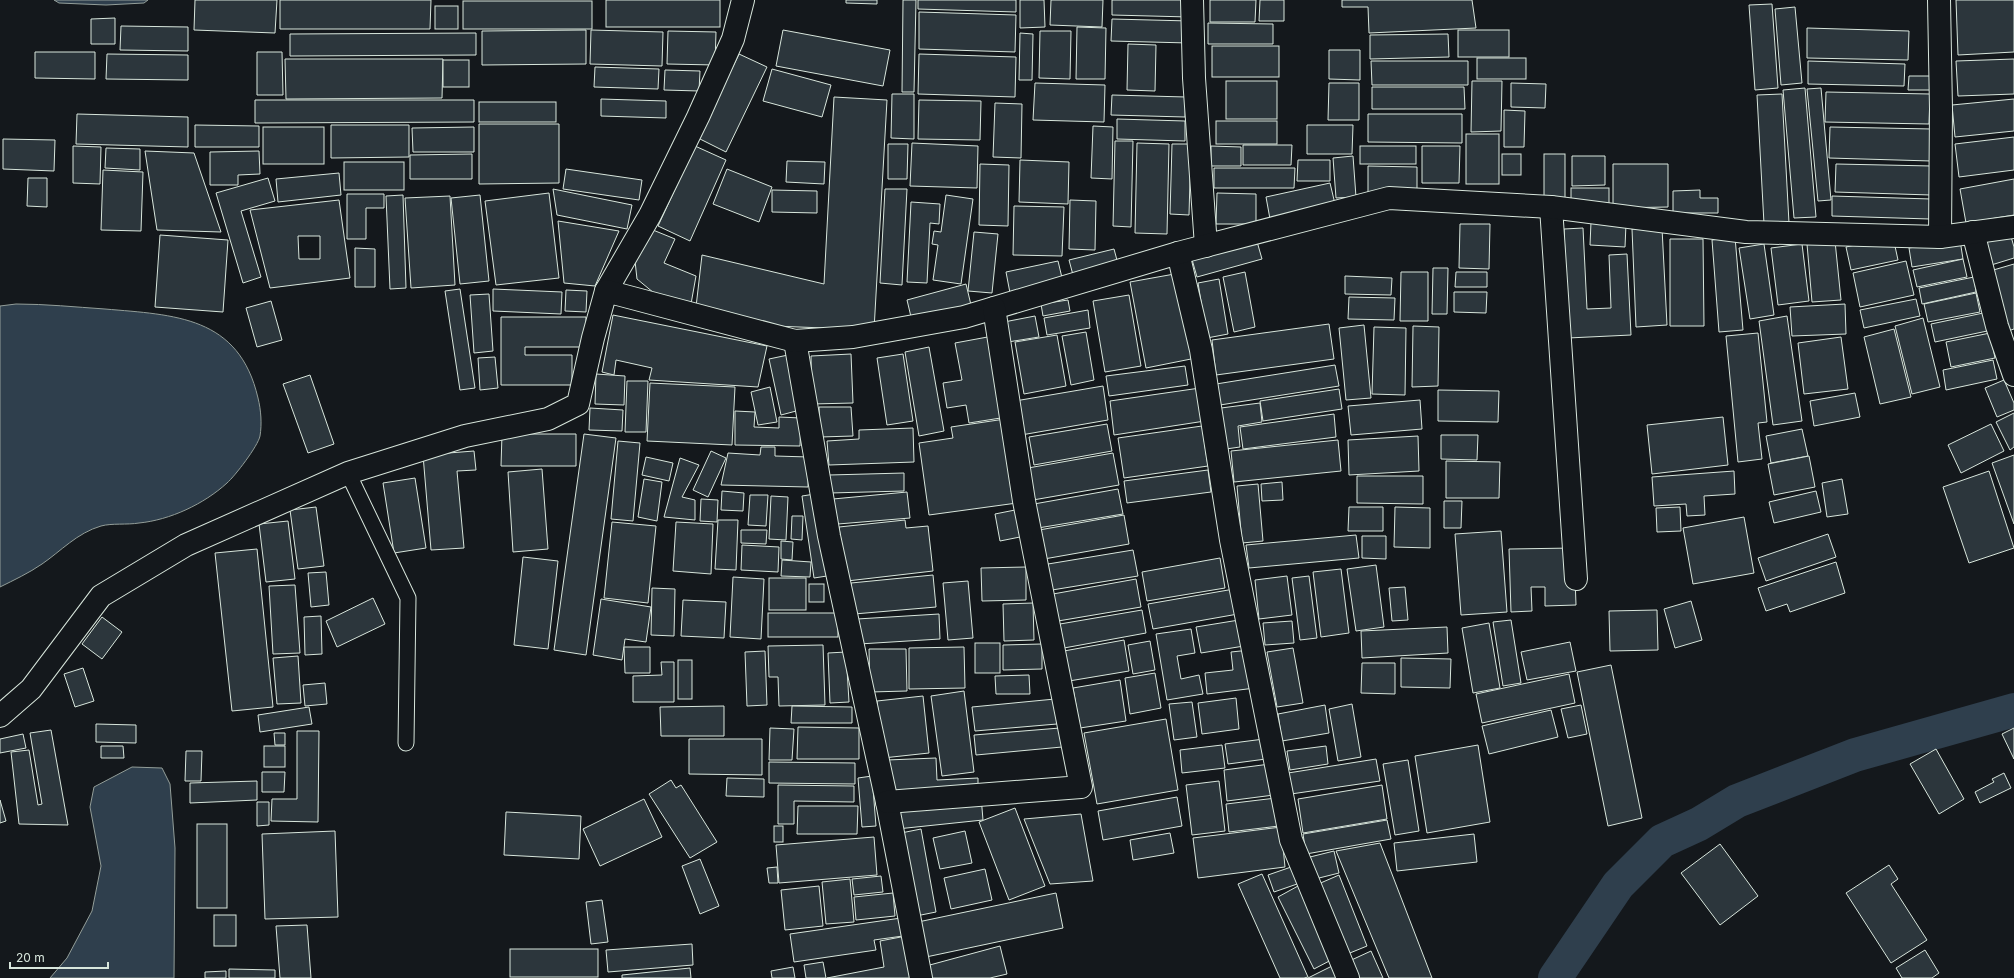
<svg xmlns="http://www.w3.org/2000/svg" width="2014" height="978" viewBox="0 0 2014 978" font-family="Inter,sans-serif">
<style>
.water{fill:#2f3f4d;stroke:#939e99}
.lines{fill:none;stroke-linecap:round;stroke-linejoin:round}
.canal{stroke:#2f3f4d;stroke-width:34}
.building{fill:#2c363c;stroke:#d8e6dc;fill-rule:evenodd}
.service-casing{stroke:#d8e6dc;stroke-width:17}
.minor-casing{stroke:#d8e6dc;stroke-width:24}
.service{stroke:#14181c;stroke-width:15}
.minor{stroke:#14181c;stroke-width:22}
</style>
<rect width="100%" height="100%" fill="#14181c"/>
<g class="water">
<polygon points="54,0 148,0 144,3 106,5 59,3"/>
<path d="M16,304C46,304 75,307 105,309C175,315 239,316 258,398C261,410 262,424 260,436C258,446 235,476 227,483C204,504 170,520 139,523C127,525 112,523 101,526C77,533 61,551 42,564C29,573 14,580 0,587V306Z"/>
<polygon points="132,767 162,768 170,784 175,848 174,978 50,978 67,958 92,911 101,866 90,807 94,787"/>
</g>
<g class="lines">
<polyline class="canal" points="1555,978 1618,885 1662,841 1699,824 1737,801 1855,755 2014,710"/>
</g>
<g class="building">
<polygon points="195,0 277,0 275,33 194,30"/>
<polygon points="280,0 431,0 430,29 280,29"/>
<rect x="606" y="0" width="114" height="27"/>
<polygon points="846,0 877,0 877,4 846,3"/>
<polygon points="903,0 916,0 914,92 902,92"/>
<polygon points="918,0 1016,0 1016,12 918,9"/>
<polygon points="1020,0 1044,0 1045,27 1020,28"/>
<polygon points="1051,0 1103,0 1102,27 1050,25"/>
<polygon points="1112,0 1189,0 1189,17 1112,15"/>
<polygon points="1210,0 1256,0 1255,22 1210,22"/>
<polygon points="1260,0 1284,0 1284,21 1259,21"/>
<polygon points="1342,0 1472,0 1476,28 1369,33 1368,7 1342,7"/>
<polygon points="1956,0 2014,0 2014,52 1958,55"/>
<rect x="463" y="1" width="129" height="28"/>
<polygon points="1772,4 1778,88 1755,90 1749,5"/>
<rect x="435" y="6" width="23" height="23"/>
<polygon points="1795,7 1802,83 1781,85 1775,9"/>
<polygon points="919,12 1016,15 1015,52 919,49"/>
<polygon points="115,18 115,44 91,44 91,19"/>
<polygon points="1112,19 1190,21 1189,43 1111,41"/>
<polygon points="1208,23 1273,24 1273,44 1208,44"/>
<polygon points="121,26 188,27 188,51 120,50"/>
<polygon points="1077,27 1106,28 1105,79 1076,79"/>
<polygon points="1807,28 1909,31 1908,60 1807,58"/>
<polygon points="586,30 586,64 482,65 482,31"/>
<polygon points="591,30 663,32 662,66 590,64"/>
<polygon points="783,30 890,50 883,86 776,66"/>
<rect x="1458" y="30" width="51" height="27"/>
<polygon points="668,31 716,32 715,65 667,64"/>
<polygon points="1040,31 1071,31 1070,79 1039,78"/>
<polygon points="476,33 476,55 290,56 290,34"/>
<polygon points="1020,33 1033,34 1032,80 1019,80"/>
<polygon points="1448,34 1449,57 1370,59 1370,35"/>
<polygon points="1128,44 1156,45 1155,91 1127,90"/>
<rect x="1212" y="46" width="67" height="31"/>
<polygon points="1329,50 1360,50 1360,80 1329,79"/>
<polygon points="35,52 95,52 95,79 35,78"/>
<polygon points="257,52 282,52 283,95 257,95"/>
<polygon points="107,54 188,55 188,80 106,79"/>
<polygon points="739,54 767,67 726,152 698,138"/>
<polygon points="919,54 1016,57 1015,97 918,94"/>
<rect x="1477" y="58" width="49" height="21"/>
<polygon points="285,59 443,59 442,98 286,99"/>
<polygon points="2014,59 2014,94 1958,96 1956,61"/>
<rect x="443" y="60" width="26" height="27"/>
<polygon points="1371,61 1468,61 1468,85 1372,85"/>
<polygon points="1808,61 1905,64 1904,86 1808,84"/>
<polygon points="595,67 659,69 658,89 594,87"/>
<polygon points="772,69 831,85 822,117 763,101"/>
<polygon points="665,70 700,71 699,91 664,90"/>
<polygon points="1909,76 1934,76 1933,90 1908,90"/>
<rect x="1226" y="81" width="51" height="38"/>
<polygon points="1472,81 1502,81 1501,131 1471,132"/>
<polygon points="1035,83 1105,85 1104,122 1033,120"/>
<polygon points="1329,83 1359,83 1359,120 1328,120"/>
<polygon points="1511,83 1546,84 1545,108 1511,107"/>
<polygon points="1372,87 1464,87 1465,109 1372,109"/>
<polygon points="1805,88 1816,217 1794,218 1783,90"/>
<polygon points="1821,88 1831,200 1818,201 1807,89"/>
<polygon points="1826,92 1930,94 1929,124 1825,122"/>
<polygon points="892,94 914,94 914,139 891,138"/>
<polygon points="1782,94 1789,223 1764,224 1757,95"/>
<polygon points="1112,95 1186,97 1185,117 1111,115"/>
<polygon points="834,97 887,100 874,330 774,326 696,307 702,255 824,284"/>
<polygon points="601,99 666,101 666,118 601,116"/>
<polygon points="2014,99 2014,131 1955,137 1952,105"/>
<polygon points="255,100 474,100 474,122 255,123"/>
<polygon points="919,100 981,101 980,140 918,139"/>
<rect x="479" y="102" width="77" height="20"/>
<polygon points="995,103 1022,104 1021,158 993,157"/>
<polygon points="1504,110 1525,111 1524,147 1504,147"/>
<polygon points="77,114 188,117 188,147 76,144"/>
<polygon points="1368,114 1462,114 1462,143 1368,142"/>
<polygon points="1117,119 1185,121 1185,141 1117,139"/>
<rect x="1216" y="121" width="61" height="23"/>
<polygon points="479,124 559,124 559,183 479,184"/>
<polygon points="195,125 259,126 259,147 195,147"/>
<polygon points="331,125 409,125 409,157 331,158"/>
<polygon points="1307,125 1353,125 1352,154 1307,154"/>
<polygon points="1093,126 1113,127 1112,179 1091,178"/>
<rect x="263" y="127" width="61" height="37"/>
<polygon points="474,127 474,152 413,152 412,128"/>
<polygon points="1830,127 1932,129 1931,161 1829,158"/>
<rect x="1466" y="134" width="33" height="50"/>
<polygon points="2014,137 2014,170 1959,177 1955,144"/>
<polygon points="3,139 55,140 54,171 3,169"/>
<polygon points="1115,141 1133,141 1131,227 1113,226"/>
<polygon points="912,143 978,146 977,188 910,186"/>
<polygon points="1137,143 1169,144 1167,234 1135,233"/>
<polygon points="888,144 908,144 907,179 888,179"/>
<polygon points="1172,144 1191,144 1189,215 1170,214"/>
<polygon points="1243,145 1292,145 1291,165 1243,165"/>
<polygon points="73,146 101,147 100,184 73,183"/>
<polygon points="695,146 726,160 690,241 658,226"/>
<polygon points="1211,146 1241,147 1241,166 1211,166"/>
<rect x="1360" y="146" width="56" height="18"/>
<polygon points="1422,146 1460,146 1459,183 1422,183"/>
<polygon points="106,148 140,149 140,170 105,168"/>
<polygon points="145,151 194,153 221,232 157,230"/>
<polygon points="259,151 260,174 238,175 238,185 210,185 210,152"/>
<polygon points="472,154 472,179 410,179 410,155"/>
<rect x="1502" y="154" width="19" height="21"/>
<rect x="1544" y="154" width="21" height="47"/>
<polygon points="1353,156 1356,197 1336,198 1333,158"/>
<polygon points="1572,156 1605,156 1605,185 1572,186"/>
<polygon points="1020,160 1069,162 1068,204 1019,202"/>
<polygon points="1298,160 1330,160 1330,181 1297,181"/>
<polygon points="787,161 825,162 824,184 786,182"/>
<rect x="344" y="162" width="60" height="28"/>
<polygon points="980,164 1009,165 1008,226 979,225"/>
<polygon points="1613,164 1668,164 1668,207 1613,208"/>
<polygon points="1836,164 1932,166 1931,195 1835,192"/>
<polygon points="1368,166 1417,167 1417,195 1368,194"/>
<polygon points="1214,168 1295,168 1294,188 1214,188"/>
<polygon points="566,169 642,180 639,200 563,189"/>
<polygon points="727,169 772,187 759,222 713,204"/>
<polygon points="103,170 143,172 141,231 101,230"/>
<polygon points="339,173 341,195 278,202 276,179"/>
<polygon points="28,178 47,178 47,207 27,206"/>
<polygon points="268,178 275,201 241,211 261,277 243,283 216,193"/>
<polygon points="2014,179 2014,215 1966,223 1960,189"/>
<polygon points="1330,183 1335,204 1270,219 1266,197"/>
<rect x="1571" y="188" width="38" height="17"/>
<polygon points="553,189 632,205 627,229 557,215"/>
<polygon points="885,189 907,189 902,285 880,283"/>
<polygon points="772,190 817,191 817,213 772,212"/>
<polygon points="1700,190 1700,198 1718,198 1718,213 1673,213 1673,191"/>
<polygon points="549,193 559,278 496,285 485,201"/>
<polygon points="1217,193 1256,194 1256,224 1216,224"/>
<polygon points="347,194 384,194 384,208 366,208 366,239 347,239"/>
<polygon points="403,195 406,288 390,289 386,196"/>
<polygon points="480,195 489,281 460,284 451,198"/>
<polygon points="946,195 973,199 961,284 933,280 938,245 932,244 934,231 941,232"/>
<polygon points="450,196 455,285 411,288 405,198"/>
<polygon points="1832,196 1931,199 1930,219 1832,216"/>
<path d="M339,200L350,278L270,288L250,210ZM298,236H320V259H299Z"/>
<polygon points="1070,200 1096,201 1095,250 1069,249"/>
<polygon points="911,202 940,204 939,224 930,223 927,283 907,282"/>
<polygon points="1014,206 1064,207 1062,256 1013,255"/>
<polygon points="558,221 619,231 595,286 564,283"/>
<polygon points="1591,222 1626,224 1625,247 1590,245"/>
<polygon points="1460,224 1490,224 1489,269 1459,268"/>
<polygon points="1583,228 1587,309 1611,308 1609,255 1627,254 1631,335 1568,338 1564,229"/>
<polygon points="1662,228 1667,325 1636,327 1632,229"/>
<polygon points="653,230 675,239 664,263 696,276 691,304 654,293 637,279 635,261"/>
<polygon points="974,232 998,234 992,293 968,291"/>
<polygon points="2010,233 2014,247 2014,258 1988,266 1980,243"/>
<polygon points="160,235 228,240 223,312 155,307"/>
<polygon points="1735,237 1743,330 1719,332 1712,240"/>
<polygon points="1893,237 1898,260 1851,270 1846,247"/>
<polygon points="1256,238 1262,259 1197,277 1191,256"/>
<polygon points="1670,239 1703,239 1704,326 1670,326"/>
<polygon points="1960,240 1963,259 1912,267 1909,248"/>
<polygon points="1835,241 1841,300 1812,302 1807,244"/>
<polygon points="1764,244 1774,315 1750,319 1739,248"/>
<polygon points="1802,244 1809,301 1778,305 1771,248"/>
<polygon points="355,248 375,249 375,287 355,287"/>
<polygon points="1114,249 1118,264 1073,275 1069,260"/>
<polygon points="1963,259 1967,277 1917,287 1913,270"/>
<polygon points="1058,261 1063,282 1010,293 1006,272"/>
<polygon points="1906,261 1914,295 1860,307 1853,273"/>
<polygon points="2014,264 2014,329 2008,331 1990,271"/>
<polygon points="1433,268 1448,268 1447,314 1432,314"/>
<polygon points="1245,272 1255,327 1234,332 1223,277"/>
<polygon points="1401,272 1428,272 1428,321 1400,321"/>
<polygon points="1456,272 1487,272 1487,287 1455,287"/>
<polygon points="1180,273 1196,358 1146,368 1130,282"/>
<polygon points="1345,276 1392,278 1391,295 1345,294"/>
<polygon points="1974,277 1976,292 1922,304 1919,288"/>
<polygon points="1219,279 1228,334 1207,338 1198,283"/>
<polygon points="966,284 971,305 912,321 907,300"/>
<polygon points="460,289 475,388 460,390 445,291"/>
<polygon points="493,289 562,292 561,314 493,311"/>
<polygon points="566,290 587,291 586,312 565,311"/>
<polygon points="1454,292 1487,292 1486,313 1454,312"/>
<polygon points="1976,293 1980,312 1928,322 1924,304"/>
<polygon points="489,294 493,351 474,353 470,295"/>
<polygon points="1129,295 1141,366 1105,372 1093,301"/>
<polygon points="1349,297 1395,298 1394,320 1348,319"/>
<polygon points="1916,299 1920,316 1864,328 1860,310"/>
<polygon points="1068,300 1070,311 1043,316 1041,304"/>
<polygon points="271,301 282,340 257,347 246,308"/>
<polygon points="1845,304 1846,334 1792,336 1790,307"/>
<polygon points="1088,310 1090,328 1047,335 1044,318"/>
<polygon points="1988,312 1992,330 1935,342 1931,324"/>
<polygon points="613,315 767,346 758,387 649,380 652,368 616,360 614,375 602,372"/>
<polygon points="1035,316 1039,337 1008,342 1004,322"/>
<polygon points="1787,316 1802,421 1773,425 1759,321"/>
<polygon points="501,317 586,317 586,347 525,347 525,355 572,355 572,385 501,385"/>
<polygon points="1923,318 1940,387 1912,394 1895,326"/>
<polygon points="1329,324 1334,359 1216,375 1212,340"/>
<polygon points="1364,325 1371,398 1346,400 1339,328"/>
<polygon points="1413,326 1439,327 1438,386 1412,387"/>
<polygon points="1374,327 1406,328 1405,395 1372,394"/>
<polygon points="1894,329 1911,397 1880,404 1864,337"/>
<polygon points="1086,332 1094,380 1071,385 1062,336"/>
<polygon points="1758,333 1767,422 1758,423 1762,459 1738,462 1726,336"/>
<polygon points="1990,333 1995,358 1951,367 1946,342"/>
<polygon points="1057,335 1066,386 1024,394 1015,342"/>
<polygon points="993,336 1007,417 969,423 966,405 947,408 943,383 962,380 955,343"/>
<polygon points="1841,337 1848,389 1804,394 1798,343"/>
<polygon points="929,347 944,431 919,436 905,352"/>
<polygon points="851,354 853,403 812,404 811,356"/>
<polygon points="903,354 913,421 887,425 877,358"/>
<polygon points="788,355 800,410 781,415 769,359"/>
<polygon points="495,357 498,388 480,390 478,358"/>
<polygon points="1993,360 1997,379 1946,390 1943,370"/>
<polygon points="1335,365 1339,386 1220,405 1216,384"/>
<polygon points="1185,366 1188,385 1109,396 1106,376"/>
<polygon points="596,374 625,376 624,405 595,404"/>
<polygon points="310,375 334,444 308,453 283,384"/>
<polygon points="2004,380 2014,403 2014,410 1997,417 1985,388"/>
<polygon points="627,381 648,381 646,432 625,432"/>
<polygon points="650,383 735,387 732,445 647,441"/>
<polygon points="1103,386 1108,420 1021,435 1015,401"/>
<polygon points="770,387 777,422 758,425 751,392"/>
<polygon points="1200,388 1205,421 1114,435 1110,401"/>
<polygon points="1339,389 1342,409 1263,421 1260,401"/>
<polygon points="1438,390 1499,391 1498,422 1438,421"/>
<polygon points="1855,393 1860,417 1814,426 1810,401"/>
<polygon points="1420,400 1422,429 1351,435 1348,406"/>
<polygon points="1260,403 1262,422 1238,426 1240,447 1226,449 1221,408"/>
<polygon points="819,407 851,407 853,436 820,437"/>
<polygon points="590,408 623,410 622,431 589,430"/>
<polygon points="735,411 755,412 754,427 779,428 779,417 801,418 800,446 735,445"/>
<polygon points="2014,413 2014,447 2010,450 1996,422"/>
<polygon points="1334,414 1336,437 1243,449 1240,427"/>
<polygon points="1723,417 1728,465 1652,474 1647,425"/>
<polygon points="1005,419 1017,503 929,515 919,443 953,438 951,427"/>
<polygon points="1107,424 1112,451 1034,465 1029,437"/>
<polygon points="1991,424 2004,451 1961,473 1948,445"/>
<polygon points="1202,426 1208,466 1124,478 1118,438"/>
<polygon points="913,428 914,462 829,465 827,441 859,439 859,430"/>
<polygon points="1802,429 1808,456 1771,463 1766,436"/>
<polygon points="502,434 576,434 576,466 501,466"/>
<polygon points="584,434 616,438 586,655 554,650"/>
<polygon points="1441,435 1478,435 1477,460 1441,459"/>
<polygon points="1418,436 1419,471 1349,475 1348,440"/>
<polygon points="1338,440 1341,471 1234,482 1231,451"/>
<polygon points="618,441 640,443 633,521 611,519"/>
<polygon points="761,447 775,447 775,456 809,457 808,487 721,485 728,453 760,455"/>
<polygon points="474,451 476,470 457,471 464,548 431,550 423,455"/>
<polygon points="711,451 726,458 708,497 693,490"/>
<polygon points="1113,453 1119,485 1033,500 1028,468"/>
<polygon points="2014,455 2014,524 1992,463"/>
<polygon points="1809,456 1815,487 1774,495 1768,464"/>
<polygon points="646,457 673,463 669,481 642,475"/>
<polygon points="680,458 699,465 682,497 695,500 695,520 664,517"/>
<polygon points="1446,461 1500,462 1499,498 1446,498"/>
<polygon points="542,469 548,549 513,552 508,472"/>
<polygon points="1208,470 1211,492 1127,503 1124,481"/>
<polygon points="1734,471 1735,494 1704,496 1705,515 1687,516 1686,504 1654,506 1652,477"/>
<polygon points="1989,471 2014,548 1969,563 1943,487"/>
<polygon points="904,473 904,491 830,493 829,475"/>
<polygon points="1357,476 1423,476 1423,504 1357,503"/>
<polygon points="415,478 426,548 394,553 383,483"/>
<polygon points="644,479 662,482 657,521 638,517"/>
<polygon points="1842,479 1848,514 1827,517 1822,483"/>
<polygon points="1282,482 1283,500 1262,501 1261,484"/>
<polygon points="1258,484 1263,541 1242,543 1237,486"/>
<polygon points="1118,489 1123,514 1038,528 1034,504"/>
<polygon points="722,491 744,493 743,511 721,510"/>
<polygon points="1816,491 1821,512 1774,523 1769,502"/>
<polygon points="907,492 910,518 838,524 833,499"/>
<polygon points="815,494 827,576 814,578 802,496"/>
<polygon points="750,495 768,495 766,526 748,525"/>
<polygon points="771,496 788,497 786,540 769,539"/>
<polygon points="701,499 718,500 717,522 700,521"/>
<polygon points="1444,501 1462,501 1461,528 1444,528"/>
<polygon points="316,507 324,566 298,569 290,510"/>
<polygon points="1349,507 1383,507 1383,531 1348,531"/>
<polygon points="1395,507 1430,508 1430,548 1394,547"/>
<polygon points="1680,507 1681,531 1657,532 1656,508"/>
<polygon points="1020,509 1025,536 1000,541 995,514"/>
<polygon points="1124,515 1129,544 1044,559 1039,530"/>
<polygon points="792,516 803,516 802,540 791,539"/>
<polygon points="1744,517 1754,573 1693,584 1683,528"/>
<polygon points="718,520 738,520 736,570 715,569"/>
<polygon points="905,520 906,528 928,526 933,571 847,581 839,527"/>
<polygon points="288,521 295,579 266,582 259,524"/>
<polygon points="612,522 656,526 648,603 604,598"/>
<polygon points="676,522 713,524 711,574 673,571"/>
<polygon points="741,530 767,530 766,544 741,543"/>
<polygon points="1501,531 1507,612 1461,615 1455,534"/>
<polygon points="1828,534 1836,557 1766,581 1758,558"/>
<polygon points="1356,535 1359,558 1249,568 1246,545"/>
<polygon points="1362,536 1386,536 1386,559 1362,558"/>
<polygon points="781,541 793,542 792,560 781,559"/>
<polygon points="742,545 779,547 778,572 741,570"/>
<polygon points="1574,548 1576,605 1545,606 1545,587 1531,587 1532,611 1511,612 1509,549"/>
<polygon points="257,549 273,707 232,711 215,553"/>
<polygon points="1133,550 1138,576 1052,590 1048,564"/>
<polygon points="523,557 558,561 548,649 514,645"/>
<polygon points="1220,558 1225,588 1147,601 1142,572"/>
<polygon points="782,560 811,562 810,577 781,576"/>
<polygon points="1836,562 1845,593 1790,612 1787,604 1766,611 1758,588"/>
<polygon points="1376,565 1384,627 1356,631 1347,569"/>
<polygon points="1026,567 1026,600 982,601 981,568"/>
<polygon points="1341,569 1349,633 1321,637 1313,572"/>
<polygon points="326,572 329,605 311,607 308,573"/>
<polygon points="933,575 936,607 854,614 851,583"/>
<polygon points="1287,576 1292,615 1259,619 1255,580"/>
<polygon points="1309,576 1317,638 1300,640 1292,578"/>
<polygon points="733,577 764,579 761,639 730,637"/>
<rect x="769" y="578" width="37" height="32"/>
<polygon points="1136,579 1141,607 1058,621 1053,594"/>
<polygon points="968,581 973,638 948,640 943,583"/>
<rect x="809" y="584" width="15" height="18"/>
<polygon points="295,585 300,653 273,654 269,586"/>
<polygon points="1405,587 1408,620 1392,621 1389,588"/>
<polygon points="652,588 675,589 674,636 651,635"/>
<polygon points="1234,589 1238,614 1153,629 1148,604"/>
<polygon points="373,598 385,624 337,647 326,621"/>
<polygon points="601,599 651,607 646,642 625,639 622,660 593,655"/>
<polygon points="683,600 726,602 724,638 681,636"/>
<polygon points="1691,601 1702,640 1675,648 1664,609"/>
<polygon points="1033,603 1034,640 1004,641 1003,604"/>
<polygon points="1142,610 1146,633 1064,648 1060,624"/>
<polygon points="1657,610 1658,650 1610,651 1609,611"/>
<rect x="768" y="613" width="70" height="24"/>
<polygon points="939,614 940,639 859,644 857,619"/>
<polygon points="321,616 322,654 305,655 304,617"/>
<polygon points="102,617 122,632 102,659 82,644"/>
<polygon points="1239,620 1244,646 1201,653 1196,627"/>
<polygon points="1511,620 1521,683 1503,686 1493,622"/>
<polygon points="1292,621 1294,643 1265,645 1263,623"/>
<polygon points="1489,623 1500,688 1473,693 1462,628"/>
<polygon points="1447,627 1448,653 1362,658 1361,631"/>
<polygon points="1191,629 1195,653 1177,656 1181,679 1199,675 1203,694 1167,700 1156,634"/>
<polygon points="1124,640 1129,671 1069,681 1064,651"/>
<polygon points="1150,641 1155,670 1133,674 1128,645"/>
<polygon points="1570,642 1576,671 1527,680 1521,652"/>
<rect x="975" y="643" width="25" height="30"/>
<polygon points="1042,644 1042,669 1003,670 1003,645"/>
<polygon points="823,645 825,705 779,706 778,677 769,677 768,646"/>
<polygon points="624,647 650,647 650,673 625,673"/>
<polygon points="964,647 965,688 909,689 909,648"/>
<polygon points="1293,648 1303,703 1277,707 1267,652"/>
<polygon points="869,649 906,649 907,691 870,692"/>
<polygon points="1250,650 1255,688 1207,694 1205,673 1233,670 1231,652"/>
<polygon points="765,651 767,705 747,706 745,652"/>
<polygon points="846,652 849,702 830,703 828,653"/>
<polygon points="298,656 301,703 277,704 273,658"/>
<polygon points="1401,658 1451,659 1450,688 1401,687"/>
<rect x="678" y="660" width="14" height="39"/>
<polygon points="661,662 674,662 674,702 633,702 633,676 662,675"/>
<polygon points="1362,663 1395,663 1395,694 1361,693"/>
<polygon points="1611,665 1642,818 1608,826 1577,672"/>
<polygon points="83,668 94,701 75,707 64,674"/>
<polygon points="1155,673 1161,708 1130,714 1125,678"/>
<polygon points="1569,674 1575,703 1482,723 1476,694"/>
<polygon points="1029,675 1030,694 996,694 995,676"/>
<polygon points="1120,680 1126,721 1080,728 1073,688"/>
<polygon points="325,683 327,704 305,706 303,685"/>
<polygon points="964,691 974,772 942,776 931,696"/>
<polygon points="923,696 929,753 883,758 877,701"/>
<polygon points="1236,698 1239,729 1202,734 1198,703"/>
<polygon points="1055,699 1057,724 975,731 972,707"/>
<polygon points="1192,702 1197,737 1174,740 1169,704"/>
<polygon points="1352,704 1361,757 1338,761 1329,709"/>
<polygon points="1325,705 1329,733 1282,741 1278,714"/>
<polygon points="1581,705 1587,734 1568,738 1561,709"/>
<polygon points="724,706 724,736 661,736 660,707"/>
<polygon points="792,706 852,707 852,723 791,723"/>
<polygon points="309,707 312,724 260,732 258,715"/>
<polygon points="1551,710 1558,737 1489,754 1482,726"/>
<polygon points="1166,719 1178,790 1097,804 1084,733"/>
<polygon points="96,724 136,725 136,743 96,742"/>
<polygon points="798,727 859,728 859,759 797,759"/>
<polygon points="770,728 794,729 792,760 769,760"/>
<polygon points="1060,728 1062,747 976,755 974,735"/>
<polygon points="2014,728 2014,759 2002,734"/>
<polygon points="51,730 68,825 19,824 11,752 29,750 38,805 42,804 30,733"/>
<polygon points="297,731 319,731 318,822 271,821 272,799 297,799"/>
<polygon points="274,733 285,733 285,745 275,745"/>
<polygon points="23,734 26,748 0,753 0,739"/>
<polygon points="689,739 762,739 762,775 689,774"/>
<polygon points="1264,739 1266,759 1228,764 1225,744"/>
<polygon points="1222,745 1225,768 1182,773 1180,750"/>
<polygon points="1478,745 1490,822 1427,833 1415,756"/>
<polygon points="101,746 123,746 124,758 101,758"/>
<rect x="264" y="746" width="21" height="21"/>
<polygon points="1326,746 1328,764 1290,770 1287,751"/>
<polygon points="1936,749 1964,799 1939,814 1910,764"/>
<polygon points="186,751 202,751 201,781 185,781"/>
<polygon points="936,758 937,780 978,778 978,793 889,797 887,760"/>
<polygon points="1376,759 1380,781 1291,794 1288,773"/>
<polygon points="1408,760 1419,831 1395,835 1383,764"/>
<polygon points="769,762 855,763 855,784 769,783"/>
<polygon points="1270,764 1274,795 1227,801 1224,770"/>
<polygon points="262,772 285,772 284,792 262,792"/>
<polygon points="2004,773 2011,788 1980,803 1975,792 1994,782 1992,779"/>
<polygon points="872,776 876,826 862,827 858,778"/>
<polygon points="727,778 764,779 764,797 726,796"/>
<polygon points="671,780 676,788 681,785 717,842 690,858 649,794"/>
<polygon points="257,781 257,800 190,803 190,783"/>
<polygon points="1219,781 1225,831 1192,835 1186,785"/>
<polygon points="778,785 854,786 854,802 794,801 794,824 778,824"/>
<polygon points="1382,785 1387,819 1303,833 1298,799"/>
<polygon points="981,796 983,820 897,829 895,805"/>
<polygon points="1177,797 1182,826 1103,840 1098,811"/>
<polygon points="1276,798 1279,826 1229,832 1226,804"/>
<polygon points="644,799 662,837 600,866 583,829"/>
<polygon points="0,800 6,821 0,823"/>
<polygon points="257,802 269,802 269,825 257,826"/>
<polygon points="798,806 858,806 857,834 797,834"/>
<polygon points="1015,808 1045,886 1009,900 979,822"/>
<polygon points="506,812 581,816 579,859 504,855"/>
<polygon points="1081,814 1093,881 1050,884 1024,819"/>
<polygon points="1387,820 1391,839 1306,854 1303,834"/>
<rect x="197" y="824" width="30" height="84"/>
<rect x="774" y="826" width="9" height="16"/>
<polygon points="1281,827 1285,867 1198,878 1193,838"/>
<polygon points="921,829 936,912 911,917 896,834"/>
<polygon points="335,831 338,917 265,919 262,834"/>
<polygon points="965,831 972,863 940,869 933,838"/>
<polygon points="1170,833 1174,853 1133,860 1130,840"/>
<polygon points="1474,834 1477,862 1397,871 1394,843"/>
<polygon points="874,837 877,875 779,883 776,845"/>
<polygon points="1380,843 1432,978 1389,978 1336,851"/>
<polygon points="1720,844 1758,896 1720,925 1681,873"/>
<polygon points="1334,851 1339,873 1311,880 1306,858"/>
<polygon points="700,859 719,906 700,914 682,866"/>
<polygon points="1889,865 1898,879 1891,884 1927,940 1891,963 1846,893"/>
<polygon points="1294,866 1300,883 1274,892 1268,875"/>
<polygon points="777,867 778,883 769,883 767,868"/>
<polygon points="985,869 992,900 951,909 944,878"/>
<polygon points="1262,874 1308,977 1304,978 1280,978 1238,884"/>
<polygon points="1339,875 1367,946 1345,955 1316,885"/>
<polygon points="881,876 883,892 854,895 852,879"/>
<polygon points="850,879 854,922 826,924 822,882"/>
<polygon points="819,886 823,926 785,930 781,890"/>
<polygon points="1298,886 1335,958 1314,969 1278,897"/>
<polygon points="893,893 895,916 856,920 854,897"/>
<polygon points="1056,893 1063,928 926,957 918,922"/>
<polygon points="602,900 608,942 591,944 586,902"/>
<rect x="214" y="915" width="22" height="31"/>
<polygon points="901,918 903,936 874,940 876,950 794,962 790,934"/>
<polygon points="307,925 311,978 280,978 276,926"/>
<polygon points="906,936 913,978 827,978 884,967 880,941"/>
<polygon points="692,944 693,965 608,972 606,950"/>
<polygon points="1000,946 1007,974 990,978 930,978 926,966"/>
<rect x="510" y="949" width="88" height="28"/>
<polygon points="1925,950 1939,973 1932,978 1902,978 1896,968"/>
<polygon points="1371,951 1383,978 1352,978 1345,963"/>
<polygon points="823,962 826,978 806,978 804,965"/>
<polygon points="1334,965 1341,978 1308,978"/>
<polygon points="793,967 795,978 772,978 771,971"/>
<polygon points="690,968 691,978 622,978 622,975"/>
<polygon points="229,969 275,970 275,978 229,978"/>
<polygon points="226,971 226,978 205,978 205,972"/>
</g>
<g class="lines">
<defs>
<polyline id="service" points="348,473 408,598 406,743"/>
<g id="minor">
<polyline points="1192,0 1194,78 1206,246"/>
<polyline points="1939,0 1941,109 1940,237"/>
<polyline points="1551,207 1576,579"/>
<polyline points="1973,232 1997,326 2014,375"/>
<polyline points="1178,253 1201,350 1231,540 1291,840 1348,978"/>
<polyline points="606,291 650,215 698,117 733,39 743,0"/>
<polyline points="795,341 829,536 887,802 921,978"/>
<polyline points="0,716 31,689 101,596 186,545 348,473 465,436 548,419 578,404 593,338 606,291 795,341 853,337 964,317 1178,253 1389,198 1551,207 1746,232 1940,237 2014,227"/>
<polyline points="887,802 1081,787 1024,501 994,308"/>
</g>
</defs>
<use href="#service" class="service-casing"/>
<use href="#minor" class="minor-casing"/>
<use href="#service" class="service"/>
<use href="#minor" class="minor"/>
</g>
<path d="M10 962v6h98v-6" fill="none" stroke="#d8e6dc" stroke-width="2"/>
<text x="16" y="962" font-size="12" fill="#d8e6dc" stroke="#14181c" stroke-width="3" paint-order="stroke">20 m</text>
</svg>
